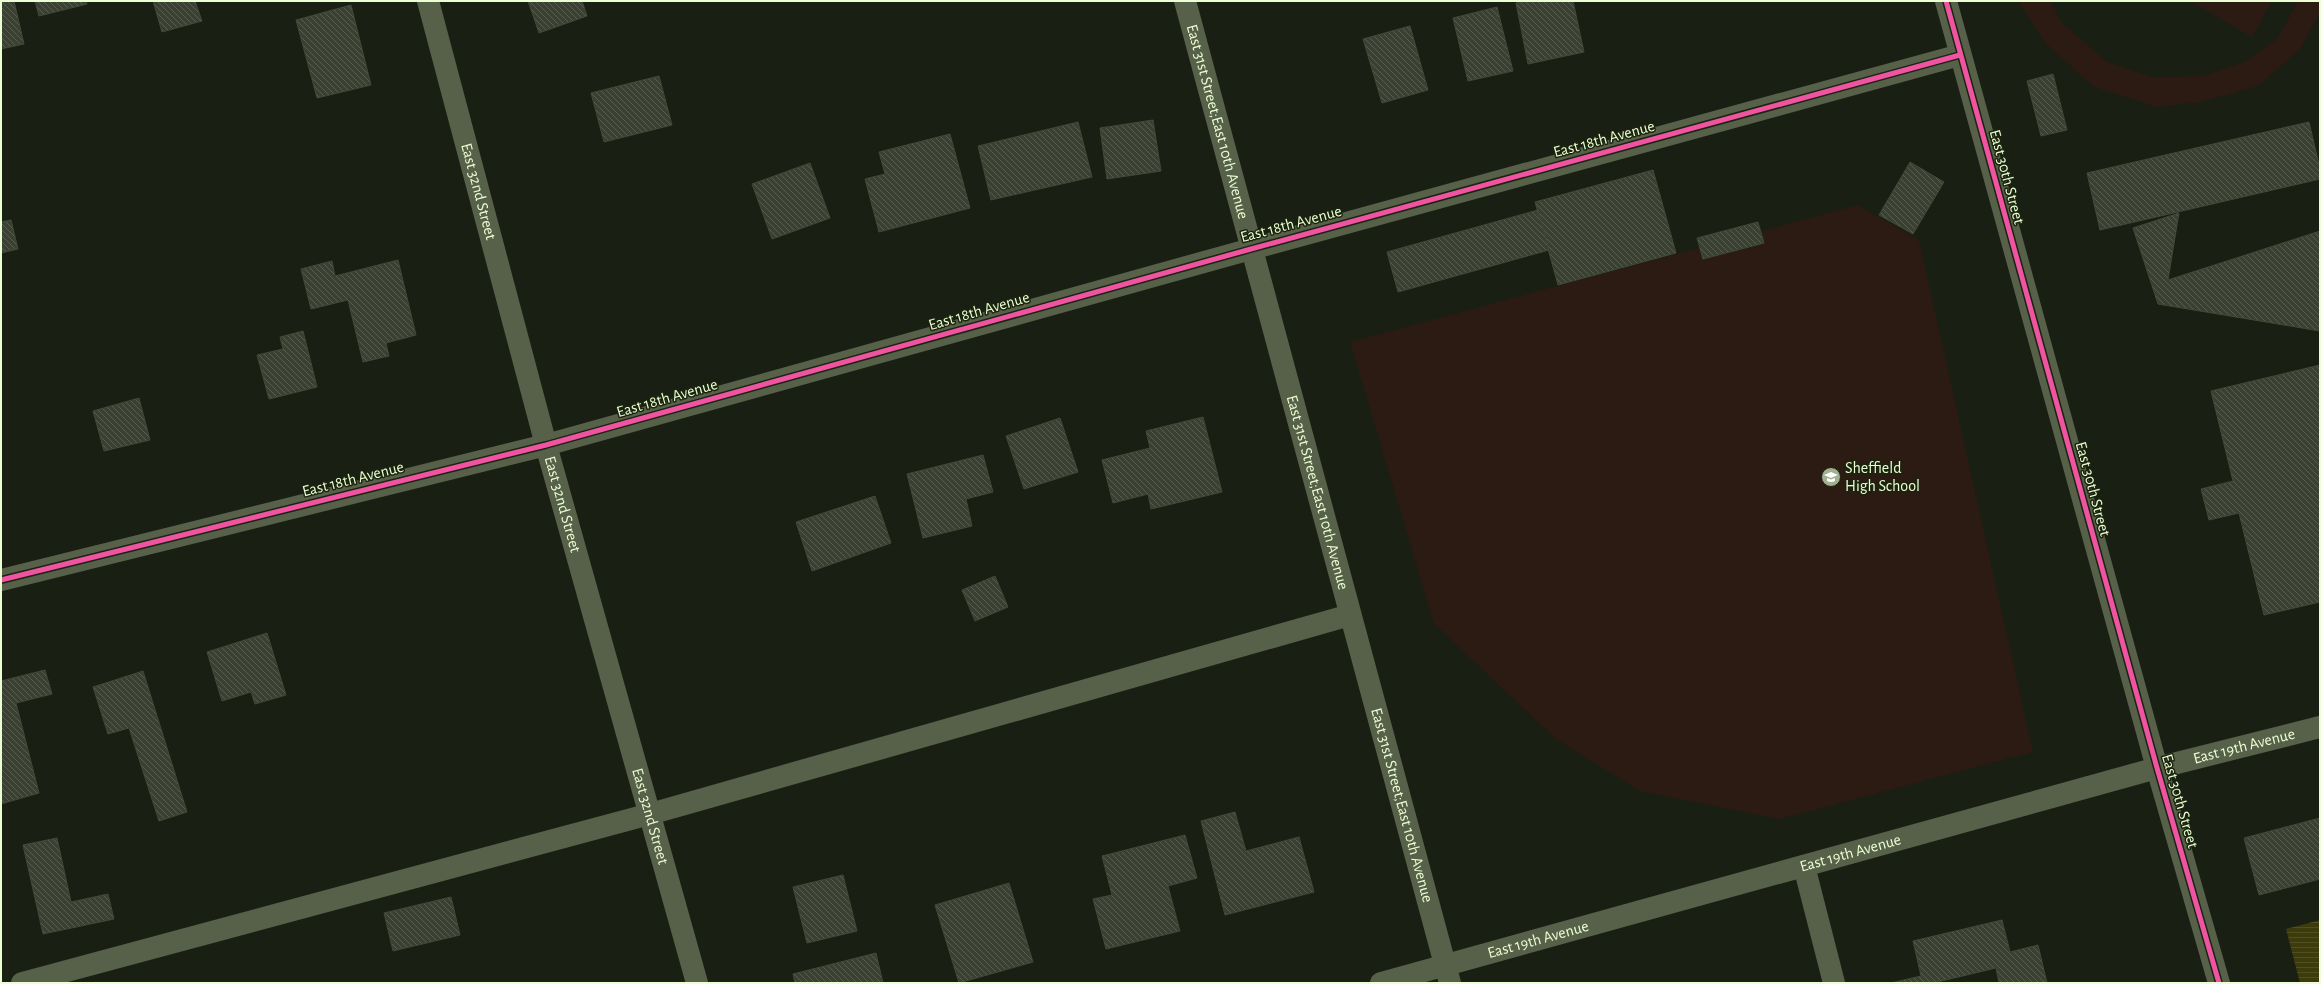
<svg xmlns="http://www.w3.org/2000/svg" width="2321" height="984" viewBox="0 0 2321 984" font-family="'Alegreya Sans',sans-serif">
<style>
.grass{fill:#2b1b12}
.water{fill:url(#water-rules)}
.building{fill:url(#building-back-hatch);stroke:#404a36}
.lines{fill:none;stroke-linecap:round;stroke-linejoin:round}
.minor{stroke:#576049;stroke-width:22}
.cycleway-casing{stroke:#1a240f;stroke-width:8}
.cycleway{stroke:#f153a3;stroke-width:5}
.labels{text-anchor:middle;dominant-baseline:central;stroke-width:3;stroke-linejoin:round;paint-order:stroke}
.street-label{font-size:16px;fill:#ecfed3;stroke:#1a240f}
.poi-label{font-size:16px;fill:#ecfed3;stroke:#1a240f;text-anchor:start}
</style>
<defs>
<pattern id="water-rules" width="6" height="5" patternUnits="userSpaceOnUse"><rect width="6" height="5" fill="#3d3b0c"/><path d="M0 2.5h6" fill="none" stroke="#504f23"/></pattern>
<pattern id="building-back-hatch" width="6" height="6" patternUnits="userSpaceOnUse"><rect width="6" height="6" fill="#3a4132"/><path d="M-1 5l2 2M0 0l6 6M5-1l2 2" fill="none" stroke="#575e4f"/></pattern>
</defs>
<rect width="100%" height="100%" fill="#1a1f14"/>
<g class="grass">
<polygon points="2018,1 2051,1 2061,22 2107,62 2152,77 2203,76 2244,62 2278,38 2298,1 2320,1 2320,13 2300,49 2258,86 2201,102 2156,107 2094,87 2046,44"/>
<polygon points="2190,1 2272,1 2252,37"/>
<polygon points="1858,205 1919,240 2033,752 1780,819 1640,791 1556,739 1434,624 1350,342"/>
</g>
<polygon class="water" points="2320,920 2320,983 2300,983 2286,929"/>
<g class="building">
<polygon points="14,1 24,44 1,49 1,3"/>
<polygon points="35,1 86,1 87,4 39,16"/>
<polygon points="153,1 195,1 202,21 162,32"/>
<polygon points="528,1 582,1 587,16 539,33"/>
<polygon points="1526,1 1573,1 1584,52 1528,64 1516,3"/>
<polygon points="351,5 371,85 317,98 296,20"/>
<polygon points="1497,7 1513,71 1468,81 1453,18"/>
<polygon points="1410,26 1428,90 1382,103 1363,39"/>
<polygon points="2053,74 2067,130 2041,136 2027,81"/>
<polygon points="659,76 672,125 604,142 591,93"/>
<polygon points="1153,120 1161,171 1107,179 1100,128"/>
<polygon points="1078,122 1092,177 991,200 978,146"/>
<polygon points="2309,122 2320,169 2320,179 2100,230 2087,173"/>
<polygon points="950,134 970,208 879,232 865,179 885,174 879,152"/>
<polygon points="1910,162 1944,182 1913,234 1879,215"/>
<polygon points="810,163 830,218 772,239 752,184"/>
<polygon points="1653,170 1676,253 1558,285 1535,202"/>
<polygon points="1538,210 1549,250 1398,292 1387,252"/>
<polygon points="2179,213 2168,280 2320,231 2320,331 2158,304 2133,228"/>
<polygon points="11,220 18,249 1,253 1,222"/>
<polygon points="1758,222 1764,243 1703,259 1697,238"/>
<polygon points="398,260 416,335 386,343 389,356 363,362 348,300 311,309 301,269 332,261 335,276"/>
<polygon points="303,331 317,387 269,399 257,355 283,349 280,337"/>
<polygon points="2320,365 2320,602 2264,615 2239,513 2209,520 2201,489 2233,481 2211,391"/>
<polygon points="139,398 150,440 104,451 93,411"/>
<polygon points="1203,417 1222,492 1151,509 1148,494 1113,503 1102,460 1150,448 1146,431"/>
<polygon points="1060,418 1078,472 1024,489 1006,436"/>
<polygon points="983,455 993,492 966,499 972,526 923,538 907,474"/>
<polygon points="875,496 891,543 812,571 796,522"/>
<polygon points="995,576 1008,607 975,621 962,590"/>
<polygon points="267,633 286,695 255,704 251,692 222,701 207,652"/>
<polygon points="45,670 52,694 16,703 39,793 1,804 1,681"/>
<polygon points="143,671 187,812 159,821 129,728 108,734 93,687"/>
<polygon points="1235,812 1246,851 1299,837 1314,892 1225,915 1201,821"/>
<polygon points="2320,818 2320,879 2259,895 2244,838"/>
<polygon points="1185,835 1197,878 1168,886 1180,931 1106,949 1093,899 1112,895 1102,856"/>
<polygon points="57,838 71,902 108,894 114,919 43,934 23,845"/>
<polygon points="843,875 857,931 807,943 793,887"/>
<polygon points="1009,883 1033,962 959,983 935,905"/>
<polygon points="451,897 460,935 393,951 384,913"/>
<polygon points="2002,920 2010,952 2038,945 2047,983 1999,983 1996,968 1933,983 1891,983 1921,976 1913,941"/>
<polygon points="876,953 883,983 795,983 793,974"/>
</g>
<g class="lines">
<g class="minor">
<path id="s1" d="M428,1L546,445L697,983"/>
<path id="s2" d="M1185,1L1450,983"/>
<polyline points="1946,1 2157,768 2219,983"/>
<polyline points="1,580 546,445 1251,249 1960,55"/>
<polyline points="1804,866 1834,983"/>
<polyline points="22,983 650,814 1350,615"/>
<path id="s3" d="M1381,983L2157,768L2320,727"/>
</g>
<defs>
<g id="cycleway">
<polyline points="1946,1 2157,768 2219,983"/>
<polyline points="1,580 546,445 1251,249 1960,55"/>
</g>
</defs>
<use href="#cycleway" class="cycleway-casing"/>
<use href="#cycleway" class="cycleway"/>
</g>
<defs>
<symbol id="school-disc" viewBox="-11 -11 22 22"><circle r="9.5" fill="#a2b090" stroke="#1a240f"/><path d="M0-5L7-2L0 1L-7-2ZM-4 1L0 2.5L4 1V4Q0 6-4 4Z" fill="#fff"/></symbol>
</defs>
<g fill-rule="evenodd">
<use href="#school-disc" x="1820" y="466" width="22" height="22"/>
</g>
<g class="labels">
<g class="street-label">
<text stroke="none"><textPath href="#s2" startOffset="125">East 31st Street;East 10th Avenue</textPath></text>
<text transform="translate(1604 139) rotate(-15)">East 18th Avenue</text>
<text transform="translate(2007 177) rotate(75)">East 30th Street</text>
<text stroke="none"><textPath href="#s1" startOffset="197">East 32nd Street</textPath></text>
<text transform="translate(1291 224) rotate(-15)">East 18th Avenue</text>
<text transform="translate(979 311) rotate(-16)">East 18th Avenue</text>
<text transform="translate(667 398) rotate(-16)">East 18th Avenue</text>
<text transform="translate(353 479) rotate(-14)">East 18th Avenue</text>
<text transform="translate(2093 489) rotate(75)">East 30th Street</text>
<text stroke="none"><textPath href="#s2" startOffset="509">East 31st Street;East 10th Avenue</textPath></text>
<text stroke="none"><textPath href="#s1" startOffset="521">East 32nd Street</textPath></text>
<text stroke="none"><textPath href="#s3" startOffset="895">East 19th Avenue</textPath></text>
<text transform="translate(2180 801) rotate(74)">East 30th Street</text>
<text stroke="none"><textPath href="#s2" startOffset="833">East 31st Street;East 10th Avenue</textPath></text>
<text stroke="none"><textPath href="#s1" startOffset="845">East 32nd Street</textPath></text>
<text stroke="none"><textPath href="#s3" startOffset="487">East 19th Avenue</textPath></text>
<text stroke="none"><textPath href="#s3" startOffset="163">East 19th Avenue</textPath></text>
</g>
<g class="poi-label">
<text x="1845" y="468">Sheffield<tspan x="1845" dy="18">High School</tspan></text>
</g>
</g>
<rect width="2321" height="984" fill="none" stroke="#ecfed3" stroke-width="4"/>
</svg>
